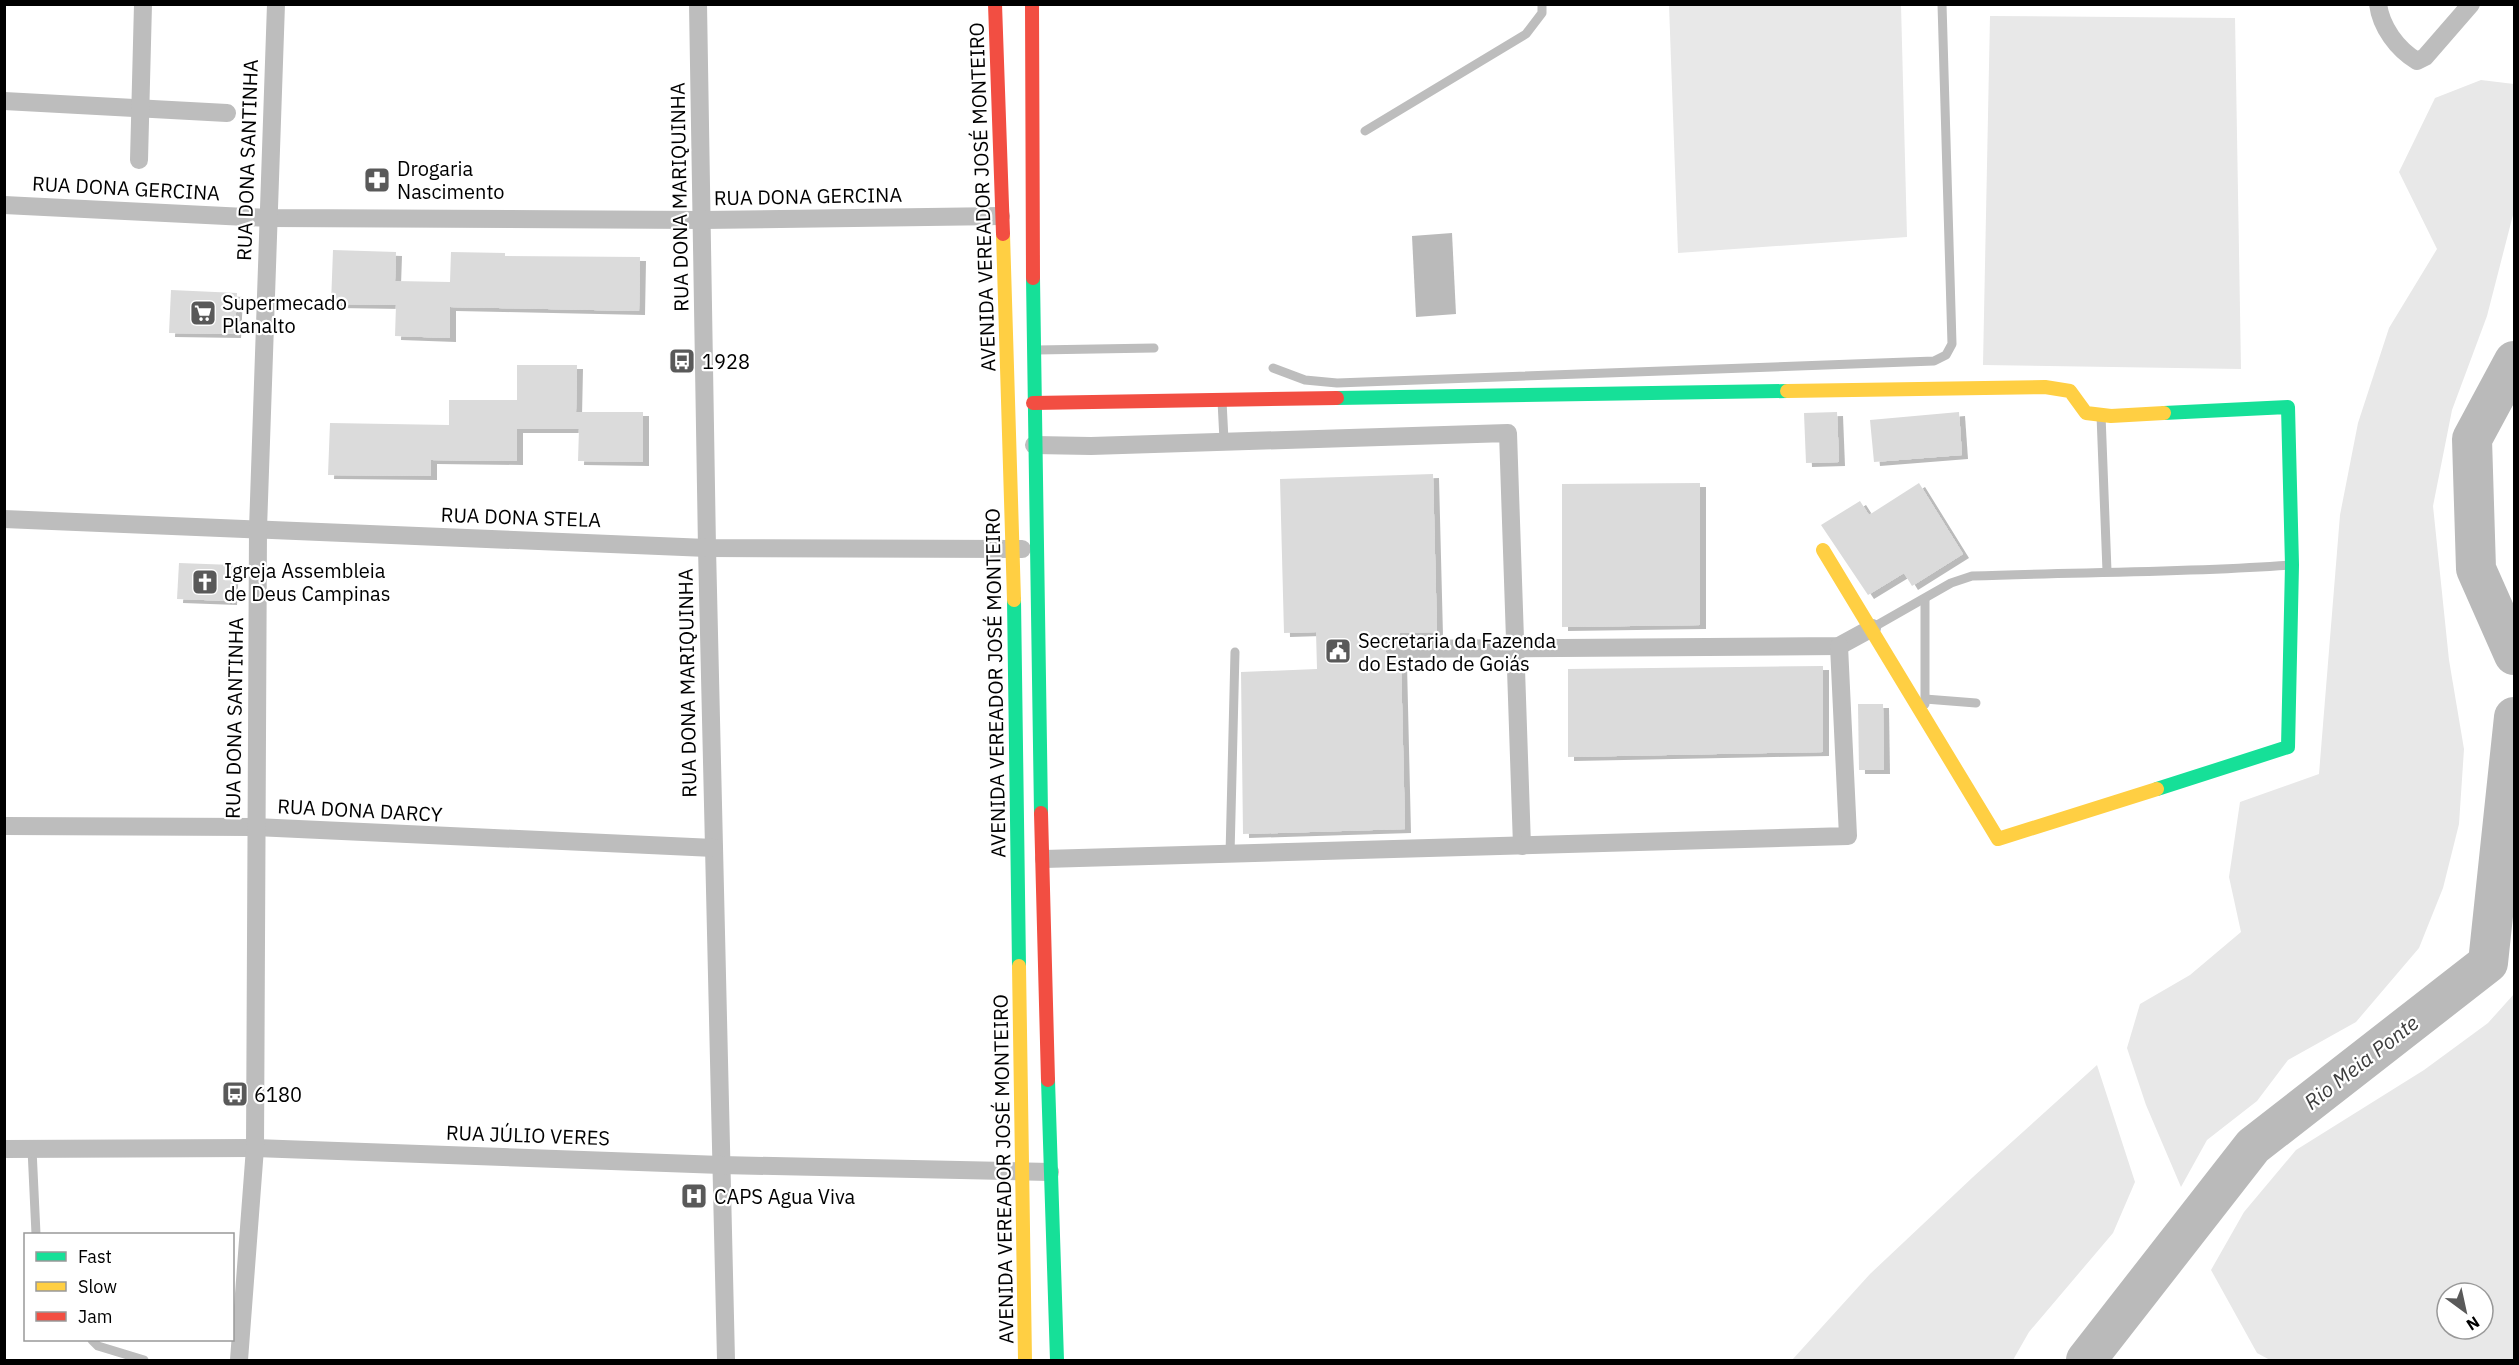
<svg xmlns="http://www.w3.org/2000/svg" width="2519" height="1365" viewBox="0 0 2519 1365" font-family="'IBM Plex Sans',sans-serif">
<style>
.green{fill:#e8e8e8;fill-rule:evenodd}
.water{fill:#bababa}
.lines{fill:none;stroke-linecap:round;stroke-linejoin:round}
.river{stroke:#bababa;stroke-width:40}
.building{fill:#dbdbdb;filter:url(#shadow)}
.lane{stroke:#bdbdbd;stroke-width:9}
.street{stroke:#bdbdbd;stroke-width:18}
.fast{stroke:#16e098;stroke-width:14}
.slow{stroke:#ffcf43;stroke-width:14}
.jam{stroke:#f24e42;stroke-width:14}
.labels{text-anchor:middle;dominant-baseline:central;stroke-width:4.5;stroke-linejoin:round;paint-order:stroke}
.street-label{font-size:20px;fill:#000;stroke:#fff}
.poi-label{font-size:20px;fill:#000;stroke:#fff;text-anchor:start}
.water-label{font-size:21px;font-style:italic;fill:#3d3d3d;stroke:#fff}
</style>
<defs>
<filter id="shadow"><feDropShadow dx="6" dy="4" stdDeviation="0" flood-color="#0004"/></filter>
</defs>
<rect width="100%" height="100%" fill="#fff"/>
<g class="green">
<polygon points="1669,5 1901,5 1907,237 1678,253"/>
<polygon points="1990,16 2235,18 2241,369 1983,365"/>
<polygon points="2481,80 2514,84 2514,211 2487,316 2452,410 2433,506 2449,660 2464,749 2459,824 2443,888 2419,948 2356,1022 2288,1060 2257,1101 2207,1140 2181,1187 2146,1105 2127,1048 2140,1004 2190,975 2241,932 2229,877 2240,802 2319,774 2340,515 2358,423 2389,328 2437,249 2399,172 2435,98"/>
<path d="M2514,994V1360H2270L2257,1353L2211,1270L2244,1212L2296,1150L2424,1070L2488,1023ZM2447,1293H2483V1329H2447Z"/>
<polygon points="2097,1065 2135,1182 2113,1233 2029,1332 2013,1360 1792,1360 1870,1274 1973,1177"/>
</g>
<polygon class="water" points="1452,233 1456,314 1416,317 1412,236"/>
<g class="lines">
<g class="river">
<polyline points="2514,361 2472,439 2476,569 2514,655"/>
<polyline points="2086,1360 2253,1146 2488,963 2514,717"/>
</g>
</g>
<g class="building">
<polygon points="333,250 396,252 395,281 450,282 451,252 505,253 505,256 640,257 639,311 450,307 450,338 395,336 396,305 331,304"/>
<polygon points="171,290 237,293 235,334 169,333"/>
<polygon points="517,365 577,365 576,412 643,412 643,462 578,461 579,429 517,429 517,461 431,460 431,476 328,475 330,423 449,425 449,400 517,400"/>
<polygon points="1837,412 1839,462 1806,463 1804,413"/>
<polygon points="1959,412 1962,455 1874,462 1870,420"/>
<polygon points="1433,474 1437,632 1400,633 1400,638 1389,640 1384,648 1389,658 1401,660 1405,829 1243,834 1241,672 1317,669 1316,632 1284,633 1280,479"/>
<polygon points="1700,483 1700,625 1562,627 1562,484"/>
<polygon points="1919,483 1963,554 1912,586 1904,573 1868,595 1821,525 1860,501 1869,515"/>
<polygon points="179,563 233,565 231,601 177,599"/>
<polygon points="1823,666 1823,752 1568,757 1568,669"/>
<polygon points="1858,704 1883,704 1884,770 1859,770"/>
</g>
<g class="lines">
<g class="lane">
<polyline points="1365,131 1526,34 1542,13 1542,4"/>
<polyline points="1037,350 1154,348"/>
<polyline points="1273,368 1305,380 1337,383 1934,361 1946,355 1952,344 1942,4"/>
<polyline points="1222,401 1224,440"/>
<polyline points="2101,415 2107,571"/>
<path d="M1872,628L1951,583L1972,576C2079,572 2185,573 2292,565"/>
<polyline points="1925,699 1976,703"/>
<polyline points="1925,704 1925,600"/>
<polyline points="1230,855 1235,652"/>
<polyline points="32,1149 36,1234"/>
<polyline points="92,1340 98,1346 144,1360"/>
</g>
<g class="street">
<polyline points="698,4 707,548 726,1360"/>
<path d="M2378,4C2381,27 2397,49 2417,61L2425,57L2471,4"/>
<polyline points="4,101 227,113"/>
<polyline points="139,160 143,4"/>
<polyline points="4,205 268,218 702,220 1001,216"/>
<polyline points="1034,445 1091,446 1508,433 1522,846"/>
<polyline points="4,519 707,548 1022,549"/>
<polyline points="1395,649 1839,646 1872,628"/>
<polyline points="4,826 255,827 714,848"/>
<polyline points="1044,859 1848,836 1839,646"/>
<polyline points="4,1149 255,1148 721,1165 1050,1172"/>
<polyline points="239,1360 255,1148 258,529 276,4"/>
</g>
<g class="fast">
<polyline points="1033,278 1041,813"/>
<polyline points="1337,398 1787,391"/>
<polyline points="1014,600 1019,966"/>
<polyline points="2157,789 2288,747 2292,565 2288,407 2164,413"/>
<polyline points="1048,1080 1057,1360"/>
</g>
<g class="slow">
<polyline points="1003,234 1014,600"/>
<polyline points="1787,391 2045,387 2070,391 2086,413 2111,416 2164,413"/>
<polyline points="1823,550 1998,839 2157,789"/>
<polyline points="1019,966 1025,1360"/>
</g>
<g class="jam">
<polyline points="995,4 1003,234"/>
<polyline points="1032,4 1033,278"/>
<polyline points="1033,403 1337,398"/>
<polyline points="1041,813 1048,1080"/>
</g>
</g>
<defs>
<symbol id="pharmacy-square" viewBox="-11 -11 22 22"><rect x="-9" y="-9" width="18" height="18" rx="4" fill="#595959" stroke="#fff"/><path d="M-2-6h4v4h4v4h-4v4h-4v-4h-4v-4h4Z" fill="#fff"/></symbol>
<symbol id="supermarket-square" viewBox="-11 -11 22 22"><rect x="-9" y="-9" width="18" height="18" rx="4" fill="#595959" stroke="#fff"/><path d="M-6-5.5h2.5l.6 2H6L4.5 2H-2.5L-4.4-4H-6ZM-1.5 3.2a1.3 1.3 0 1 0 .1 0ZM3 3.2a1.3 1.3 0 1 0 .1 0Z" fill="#fff"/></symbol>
<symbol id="bus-square" viewBox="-11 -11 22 22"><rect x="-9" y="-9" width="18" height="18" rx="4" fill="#595959" stroke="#fff"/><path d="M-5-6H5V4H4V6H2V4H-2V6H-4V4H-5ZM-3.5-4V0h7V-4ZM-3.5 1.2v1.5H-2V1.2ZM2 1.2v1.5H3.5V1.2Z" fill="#fff"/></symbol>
<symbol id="church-square" viewBox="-11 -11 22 22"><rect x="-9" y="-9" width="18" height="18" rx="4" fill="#595959" stroke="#fff"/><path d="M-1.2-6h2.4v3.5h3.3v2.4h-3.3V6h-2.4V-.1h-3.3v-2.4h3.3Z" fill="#fff"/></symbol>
<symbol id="civic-square" viewBox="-11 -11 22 22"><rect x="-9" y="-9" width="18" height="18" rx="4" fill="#595959" stroke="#fff"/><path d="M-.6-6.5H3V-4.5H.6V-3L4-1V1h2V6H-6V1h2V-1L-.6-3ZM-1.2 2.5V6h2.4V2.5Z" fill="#fff"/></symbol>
<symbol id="hospital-square" viewBox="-11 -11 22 22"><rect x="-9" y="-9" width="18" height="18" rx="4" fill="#595959" stroke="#fff"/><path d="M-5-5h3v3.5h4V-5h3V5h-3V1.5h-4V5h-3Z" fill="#fff"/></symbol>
</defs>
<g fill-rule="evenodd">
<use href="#pharmacy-square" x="362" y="165" width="30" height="30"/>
<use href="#supermarket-square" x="188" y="298" width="30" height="30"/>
<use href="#bus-square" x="667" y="346" width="30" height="30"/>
<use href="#church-square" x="190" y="567" width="30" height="30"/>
<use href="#civic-square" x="1323" y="636" width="30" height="30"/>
<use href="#bus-square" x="220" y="1079" width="30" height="30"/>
<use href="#hospital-square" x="679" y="1181" width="30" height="30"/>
</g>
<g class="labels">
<g class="street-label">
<text transform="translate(247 160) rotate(-88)">RUA DONA SANTINHA</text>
<text transform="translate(126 188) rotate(3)">RUA DONA GERCINA</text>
<text transform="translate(808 196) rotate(-1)">RUA DONA GERCINA</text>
<text transform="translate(679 197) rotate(-91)">RUA DONA MARIQUINHA</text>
<text transform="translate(982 197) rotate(-92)">AVENIDA VEREADOR JOSÉ MONTEIRO</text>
<text transform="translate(521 517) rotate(2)">RUA DONA STELA</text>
<text transform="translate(687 683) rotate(-91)">RUA DONA MARIQUINHA</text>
<text transform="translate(995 683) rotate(-91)">AVENIDA VEREADOR JOSÉ MONTEIRO</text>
<text transform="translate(234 718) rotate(-89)">RUA DONA SANTINHA</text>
<text transform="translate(360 810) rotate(3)">RUA DONA DARCY</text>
<text transform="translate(528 1135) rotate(2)">RUA JÚLIO VERES</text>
<text transform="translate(1003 1169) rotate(-91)">AVENIDA VEREADOR JOSÉ MONTEIRO</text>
</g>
<g class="poi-label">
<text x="397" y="168">Drogaria<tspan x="397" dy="23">Nascimento</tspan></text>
<text x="222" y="302">Supermecado<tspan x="222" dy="23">Planalto</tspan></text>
<text x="702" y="361">1928</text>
<text x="224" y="570">Igreja Assembleia<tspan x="224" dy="23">de Deus Campinas</tspan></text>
<text x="1358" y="640">Secretaria da Fazenda<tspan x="1358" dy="23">do Estado de Goiás</tspan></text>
<text x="254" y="1094">6180</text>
<text x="714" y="1196">CAPS Agua Viva</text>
</g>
<g class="water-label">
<text transform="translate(2361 1062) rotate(-38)">Rio Meia Ponte</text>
</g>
</g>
<rect width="2519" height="1365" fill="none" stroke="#000000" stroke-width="12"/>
<rect x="24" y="1233" width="210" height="108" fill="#ffffff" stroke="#999999" stroke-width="1.5"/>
<rect x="36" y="1252" width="30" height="9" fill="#16e098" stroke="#999999" stroke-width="1.5"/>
<text x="78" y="1263" font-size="18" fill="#000000">Fast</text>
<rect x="36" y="1282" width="30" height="9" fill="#ffcf43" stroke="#999999" stroke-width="1.5"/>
<text x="78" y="1293" font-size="18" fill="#000000">Slow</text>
<rect x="36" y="1312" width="30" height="9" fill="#f24e42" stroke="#999999" stroke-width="1.5"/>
<text x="78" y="1323" font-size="18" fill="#000000">Jam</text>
<g transform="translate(2465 1311) rotate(147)"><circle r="28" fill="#ffffff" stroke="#999999" stroke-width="1.5"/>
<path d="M0-4.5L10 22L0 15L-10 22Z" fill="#595959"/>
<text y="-9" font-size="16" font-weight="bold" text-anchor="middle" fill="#000000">N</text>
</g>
</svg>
